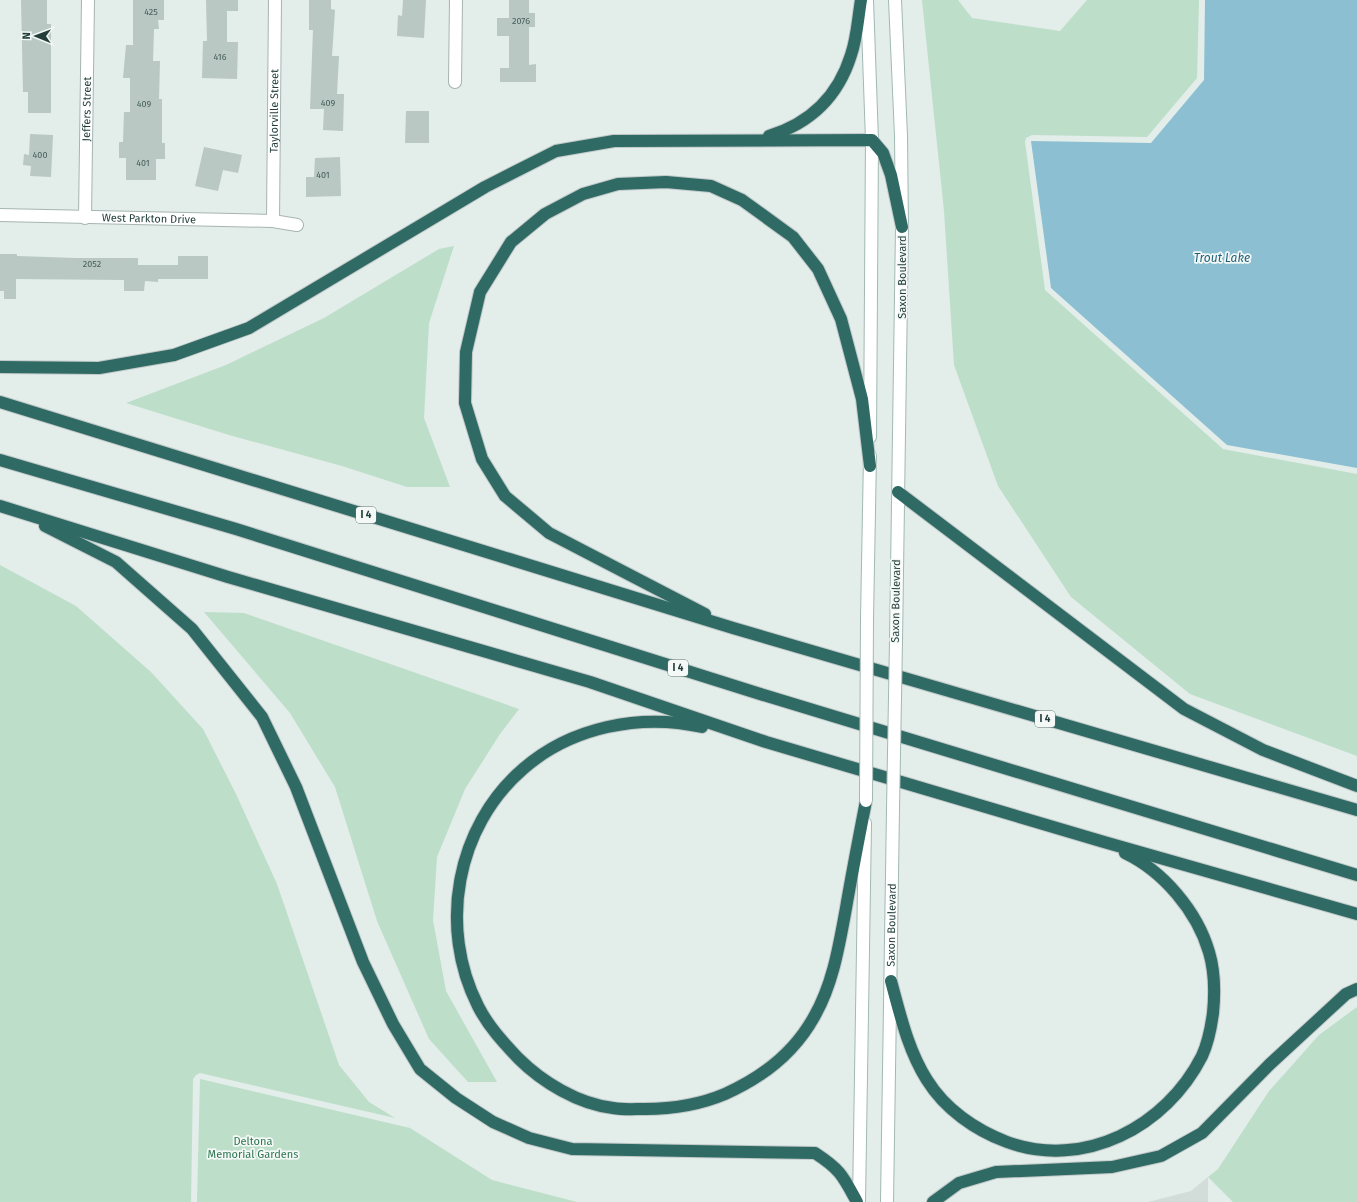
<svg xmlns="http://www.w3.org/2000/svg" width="1357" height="1202" viewBox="0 0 1357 1202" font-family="'Fira Sans',sans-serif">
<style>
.built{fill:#d2ddd9}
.green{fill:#bddec9}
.water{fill:#8cbfd1}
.building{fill:#b9c8c3}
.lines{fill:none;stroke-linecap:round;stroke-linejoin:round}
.street-casing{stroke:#a6b5b2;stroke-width:14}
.secondary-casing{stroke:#a2b9b3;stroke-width:14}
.highway-casing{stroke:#c1c9c8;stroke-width:14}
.street{stroke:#fff;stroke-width:12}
.secondary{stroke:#fff;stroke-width:12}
.highway{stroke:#2f6a64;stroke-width:12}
.secondary-bridge-casing{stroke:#a2b9b3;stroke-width:14;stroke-linecap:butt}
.secondary-bridge{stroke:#fff;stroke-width:12}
.labels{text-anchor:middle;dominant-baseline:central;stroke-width:3.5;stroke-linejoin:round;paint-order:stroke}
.number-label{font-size:9px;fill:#48605c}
.shield{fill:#f4f9f7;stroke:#627673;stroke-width:1}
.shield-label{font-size:10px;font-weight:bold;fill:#233e3a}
.street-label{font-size:11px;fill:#233e3a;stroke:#f4f9f7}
.park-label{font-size:11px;fill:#2e7550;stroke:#f4f9f7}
.water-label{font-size:12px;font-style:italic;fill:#1e617a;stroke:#f4f9f7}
</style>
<rect width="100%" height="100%" fill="#e3edea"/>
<polygon class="built" points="1208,1177 1208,1202 1148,1202 1191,1191"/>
<g class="green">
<polygon points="922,0 958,0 972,18 1060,31 1087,0 1199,0 1197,78 1147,137 1032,135 1026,138 1025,142 1045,290 1223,449 1357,474 1357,756 1190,694 1071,597 998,486 954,365 944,211"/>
<polygon points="454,246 429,323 424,418 450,487 407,487 342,466 229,435 126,403 226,365 324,318 439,249"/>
<polygon points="0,565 76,606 151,672 203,729 236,794 277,884 339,1065 369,1102 395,1118 200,1073 196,1075 193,1079 191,1202 0,1202"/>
<polygon points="204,612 244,613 519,709 500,734 465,789 437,857 433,920 446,991 497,1082 468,1082 429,1039 377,921 335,787 290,713"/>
<polygon points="1357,1007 1357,1202 1233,1202 1208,1177 1218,1169 1269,1091 1319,1035"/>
<polygon points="200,1079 410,1128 492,1180 577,1202 197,1202"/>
</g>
<polygon class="water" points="1205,0 1357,0 1357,468 1227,445 1051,288 1031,141 1151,143 1204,80"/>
<g class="building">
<polygon points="21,0 47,0 47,24 51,24 51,113 28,113 28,92 23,92"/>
<polygon points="133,0 164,0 164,20 158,20 159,29 154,29 153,61 160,61 159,99 162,99 162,143 165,143 165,159 156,159 156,180 126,180 126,158 119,158 119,142 123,142 124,112 130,112 130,78 123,78 126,45 133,45"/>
<polygon points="206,0 238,0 238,11 227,11 227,42 238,42 237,79 202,78 203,41 207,41"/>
<polygon points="309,0 331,0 331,9 335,10 332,56 339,56 337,94 344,94 343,131 323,130 324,109 310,109 313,30 309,30"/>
<polygon points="403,0 426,0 424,38 397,36 398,15 402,16"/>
<polygon points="509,0 529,0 529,13 535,13 535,27 529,27 529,65 536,64 536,82 500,82 500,68 509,68 509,36 497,36 497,18 509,18"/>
<polygon points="406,111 429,111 429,143 405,143"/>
<polygon points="30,134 53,135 51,177 30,176 31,166 23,165 24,154 29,155"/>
<polygon points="204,147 242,155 238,173 223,170 218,191 195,186"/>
<polygon points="340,157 341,196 306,197 306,177 314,177 315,158"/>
<polygon points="0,254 17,254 17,256 76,258 138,258 138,265 178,265 178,256 208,256 208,279 158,279 158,282 145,281 144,291 124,291 124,280 16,279 16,299 4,299 4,291 0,291"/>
</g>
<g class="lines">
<defs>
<g id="street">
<polyline points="455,82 456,0"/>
<path id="s1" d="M0,215L273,221L297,225"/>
<path id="s2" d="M85,218L88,0"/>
<path id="s3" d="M273,221L275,0"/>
</g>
<g id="secondary">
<polyline points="867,0 872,140 870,437"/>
<polyline points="895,0 901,136 902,227 896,641"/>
<polyline points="867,619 870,456"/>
<polyline points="859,1202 865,823"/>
<path id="s4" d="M887,1202L893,809"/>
</g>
<g id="highway">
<path d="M769,136C811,123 838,97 851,55C857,38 858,18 861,0"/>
<polyline points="0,367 99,368 174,355 249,328 485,187 556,151 614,141 872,140 883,153 891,175 902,227"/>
<polyline points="0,402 733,628 1357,810"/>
<polyline points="0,460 236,529 757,693 1357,875"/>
<polyline points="898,492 1184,709 1263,750 1357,786"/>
<polyline points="0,506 228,577 590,682 766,742 1104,842 1357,914"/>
<path d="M45,526L116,562L192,629L262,717L296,787L363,962L393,1024L420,1069L456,1098L493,1122L529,1138L572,1149L815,1153C841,1170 843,1176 857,1202"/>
<polyline points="705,614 549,533 505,496 482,459 465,403 466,352 480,292 511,242 545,214 583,194 618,184 666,182 711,186 742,200 793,237 818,269 841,319 846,338 862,399 870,466"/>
<path d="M702,727C640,713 571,727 523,769C456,827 438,927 478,1006C488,1026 503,1042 518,1058C542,1082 578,1104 613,1108C623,1110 635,1109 645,1109C673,1109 699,1105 725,1094C761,1078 794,1053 814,1017C833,984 839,946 846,908C852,873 859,837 866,801"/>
<path d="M891,981C900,1014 908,1050 927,1080C945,1109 975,1130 1007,1142C1084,1170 1166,1127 1202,1056C1208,1043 1211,1028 1213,1013C1215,993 1215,972 1209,952C1197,911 1163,871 1125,853"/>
<polyline points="933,1202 959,1183 996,1172 1112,1167 1161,1156 1202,1133 1270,1064 1346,994 1357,989"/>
</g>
</defs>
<use href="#street" class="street-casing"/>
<use href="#secondary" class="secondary-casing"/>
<use href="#highway" class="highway-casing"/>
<use href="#street" class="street"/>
<use href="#secondary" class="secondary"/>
<use href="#highway" class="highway"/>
<defs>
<g id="secondary-bridge">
<polyline points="866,801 867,619"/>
<polyline points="893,809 896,641"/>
</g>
</defs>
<use href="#secondary-bridge" class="secondary-bridge-casing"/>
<use href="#secondary-bridge" class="secondary-bridge"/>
</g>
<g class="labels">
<g class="number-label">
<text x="151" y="12">425</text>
<text x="521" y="21">2076</text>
<text x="220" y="57">416</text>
<text x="328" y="103">409</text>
<text x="144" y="104">409</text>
<text x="40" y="155">400</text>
<text x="143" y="163">401</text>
<text x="323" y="175">401</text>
<text x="92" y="264">2052</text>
</g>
<g class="shield">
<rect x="356" y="507" width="20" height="16" rx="3"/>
<rect x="668" y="660" width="20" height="16" rx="3"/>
<rect x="1035" y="711" width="20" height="16" rx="3"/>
</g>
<g class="shield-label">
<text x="366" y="515">I 4</text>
<text x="678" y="668">I 4</text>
<text x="1045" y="719">I 4</text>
</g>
<g class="street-label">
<text stroke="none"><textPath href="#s2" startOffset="109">Jeffers Street</textPath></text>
<text stroke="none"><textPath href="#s3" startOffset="110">Taylorville Street</textPath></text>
<text stroke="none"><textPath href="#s1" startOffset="149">West Parkton Drive</textPath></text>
<text transform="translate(902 277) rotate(-90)">Saxon Boulevard</text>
<text transform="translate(896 601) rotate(-89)">Saxon Boulevard</text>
<text stroke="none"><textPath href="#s4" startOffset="277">Saxon Boulevard</textPath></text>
</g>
<g class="park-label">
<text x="253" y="1141">Deltona<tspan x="253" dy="13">Memorial Gardens</tspan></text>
</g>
<g class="water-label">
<text x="1222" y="258">Trout Lake</text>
</g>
</g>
<g transform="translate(36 36) rotate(271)" stroke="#f4f9f7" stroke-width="3" paint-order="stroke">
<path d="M0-3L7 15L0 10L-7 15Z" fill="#233e3a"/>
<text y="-6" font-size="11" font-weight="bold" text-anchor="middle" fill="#233e3a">N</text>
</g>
</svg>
